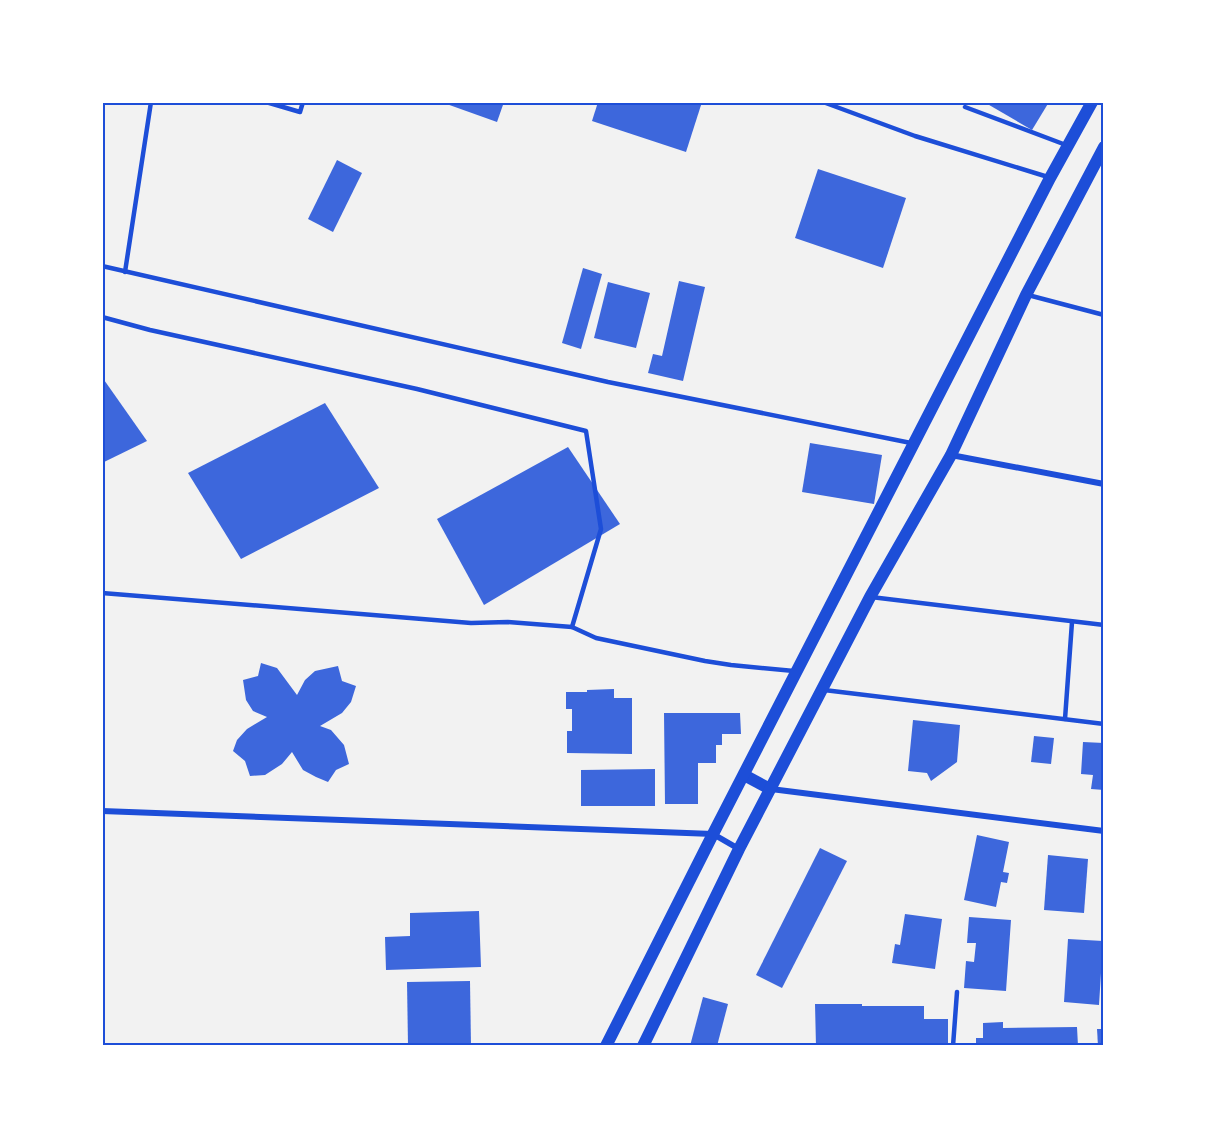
<svg xmlns="http://www.w3.org/2000/svg" width="1206" height="1148" viewBox="0 0 1206 1148" font-family="'Golos Text',sans-serif">
<style>
.building{fill:#3d67dc}
.lines{fill:none;stroke-linecap:round;stroke-linejoin:round}
.service{stroke:#1d4ed8;stroke-width:4.5}
.minor{stroke:#1d4ed8;stroke-width:6}
.secondary{stroke:#1d4ed8;stroke-width:12}
.neatline{fill:none;stroke:#1d4ed8;stroke-width:2}
</style>
<rect width="100%" height="100%" fill="#f2f2f2"/>
<g class="building">
<polygon points="441,102 504,102 497,122"/>
<polygon points="598,102 702,102 686,152 592,121"/>
<polygon points="984,102 1049,102 1032,130"/>
<polygon points="337,160 362,173 333,232 308,219"/>
<polygon points="818,169 906,198 883,268 795,238"/>
<polygon points="583,268 602,274 581,349 562,343"/>
<polygon points="679,281 705,287 683,381 648,373 653,354 662,356"/>
<polygon points="608,282 650,293 636,348 594,338"/>
<polygon points="102,377 147,441 102,463"/>
<polygon points="325,403 379,488 241,559 188,473"/>
<polygon points="810,443 882,455 874,504 802,492"/>
<polygon points="568,447 620,524 484,605 437,519"/>
<polygon points="261,663 277,668 297,695 305,680 315,671 338,666 342,681 356,686 351,702 342,713 320,726 331,730 344,745 349,764 336,770 328,782 316,777 303,770 292,752 282,764 265,775 250,776 245,761 233,751 237,740 247,729 267,717 253,711 246,700 243,680 258,676"/>
<polygon points="614,689 614,698 632,698 632,754 567,753 567,731 572,731 572,709 566,709 566,692 587,692 587,690"/>
<polygon points="664,713 740,713 741,734 722,734 722,745 716,745 716,763 698,763 698,804 665,804"/>
<polygon points="913,720 960,725 957,762 931,781 927,773 908,771"/>
<polygon points="1034,736 1054,738 1051,764 1031,762"/>
<polygon points="1083,742 1104,743 1104,790 1091,789 1093,775 1081,774"/>
<polygon points="655,769 655,806 581,806 581,770"/>
<polygon points="977,835 1009,842 1003,872 1009,873 1007,883 1001,882 996,907 964,900"/>
<polygon points="820,848 847,861 782,988 756,975"/>
<polygon points="1048,855 1088,859 1084,913 1044,910"/>
<polygon points="479,911 481,967 386,970 385,937 410,936 410,913"/>
<polygon points="905,914 942,919 935,969 892,963 895,944 900,945"/>
<polygon points="969,917 1011,920 1006,991 964,988 966,961 974,962 976,943 967,943"/>
<polygon points="1068,939 1103,941 1099,1005 1064,1002"/>
<polygon points="470,981 471,1046 408,1046 407,982"/>
<polygon points="703,997 728,1004 717,1046 690,1046"/>
<polygon points="815,1004 862,1004 862,1006 924,1006 924,1019 948,1019 948,1043 926,1043 926,1046 816,1046"/>
<polygon points="1003,1022 1003,1028 1077,1027 1078,1046 976,1046 976,1038 983,1038 983,1023"/>
<polygon points="1097,1029 1104,1029 1104,1046 1098,1046"/>
</g>
<g class="lines">
<g class="service">
<polyline points="266,102 300,112 303,102"/>
<polyline points="823,102 915,136 1048,177"/>
<polyline points="965,107 1066,145"/>
<polyline points="102,266 608,382 911,443"/>
<polyline points="125,272 151,102"/>
<polyline points="1028,295 1104,315"/>
<polyline points="102,317 150,330 417,389 586,431 601,529 572,627"/>
<polyline points="102,593 471,623 508,622 572,627 596,638 705,661 731,665 794,671"/>
<polyline points="871,597 1104,625"/>
<polyline points="824,690 1104,724"/>
<polyline points="1065,719 1072,622"/>
<polyline points="953,1046 957,992"/>
</g>
<g class="minor">
<polyline points="951,455 1104,484"/>
<polyline points="771,789 1104,831"/>
<polyline points="102,811 713,834 739,849"/>
</g>
<g class="secondary">
<polyline points="744,775 770,789"/>
<polyline points="606,1046 713,834 914,443 1050,178 1092,102"/>
<polyline points="643,1046 739,849 870,597 951,455 1026,295 1104,147"/>
</g>
</g>
<rect width="1206" height="1148" fill="none" stroke="#ffffff" stroke-width="207"/>
<rect x="104" y="104" width="998" height="940" class="neatline"/>
</svg>
